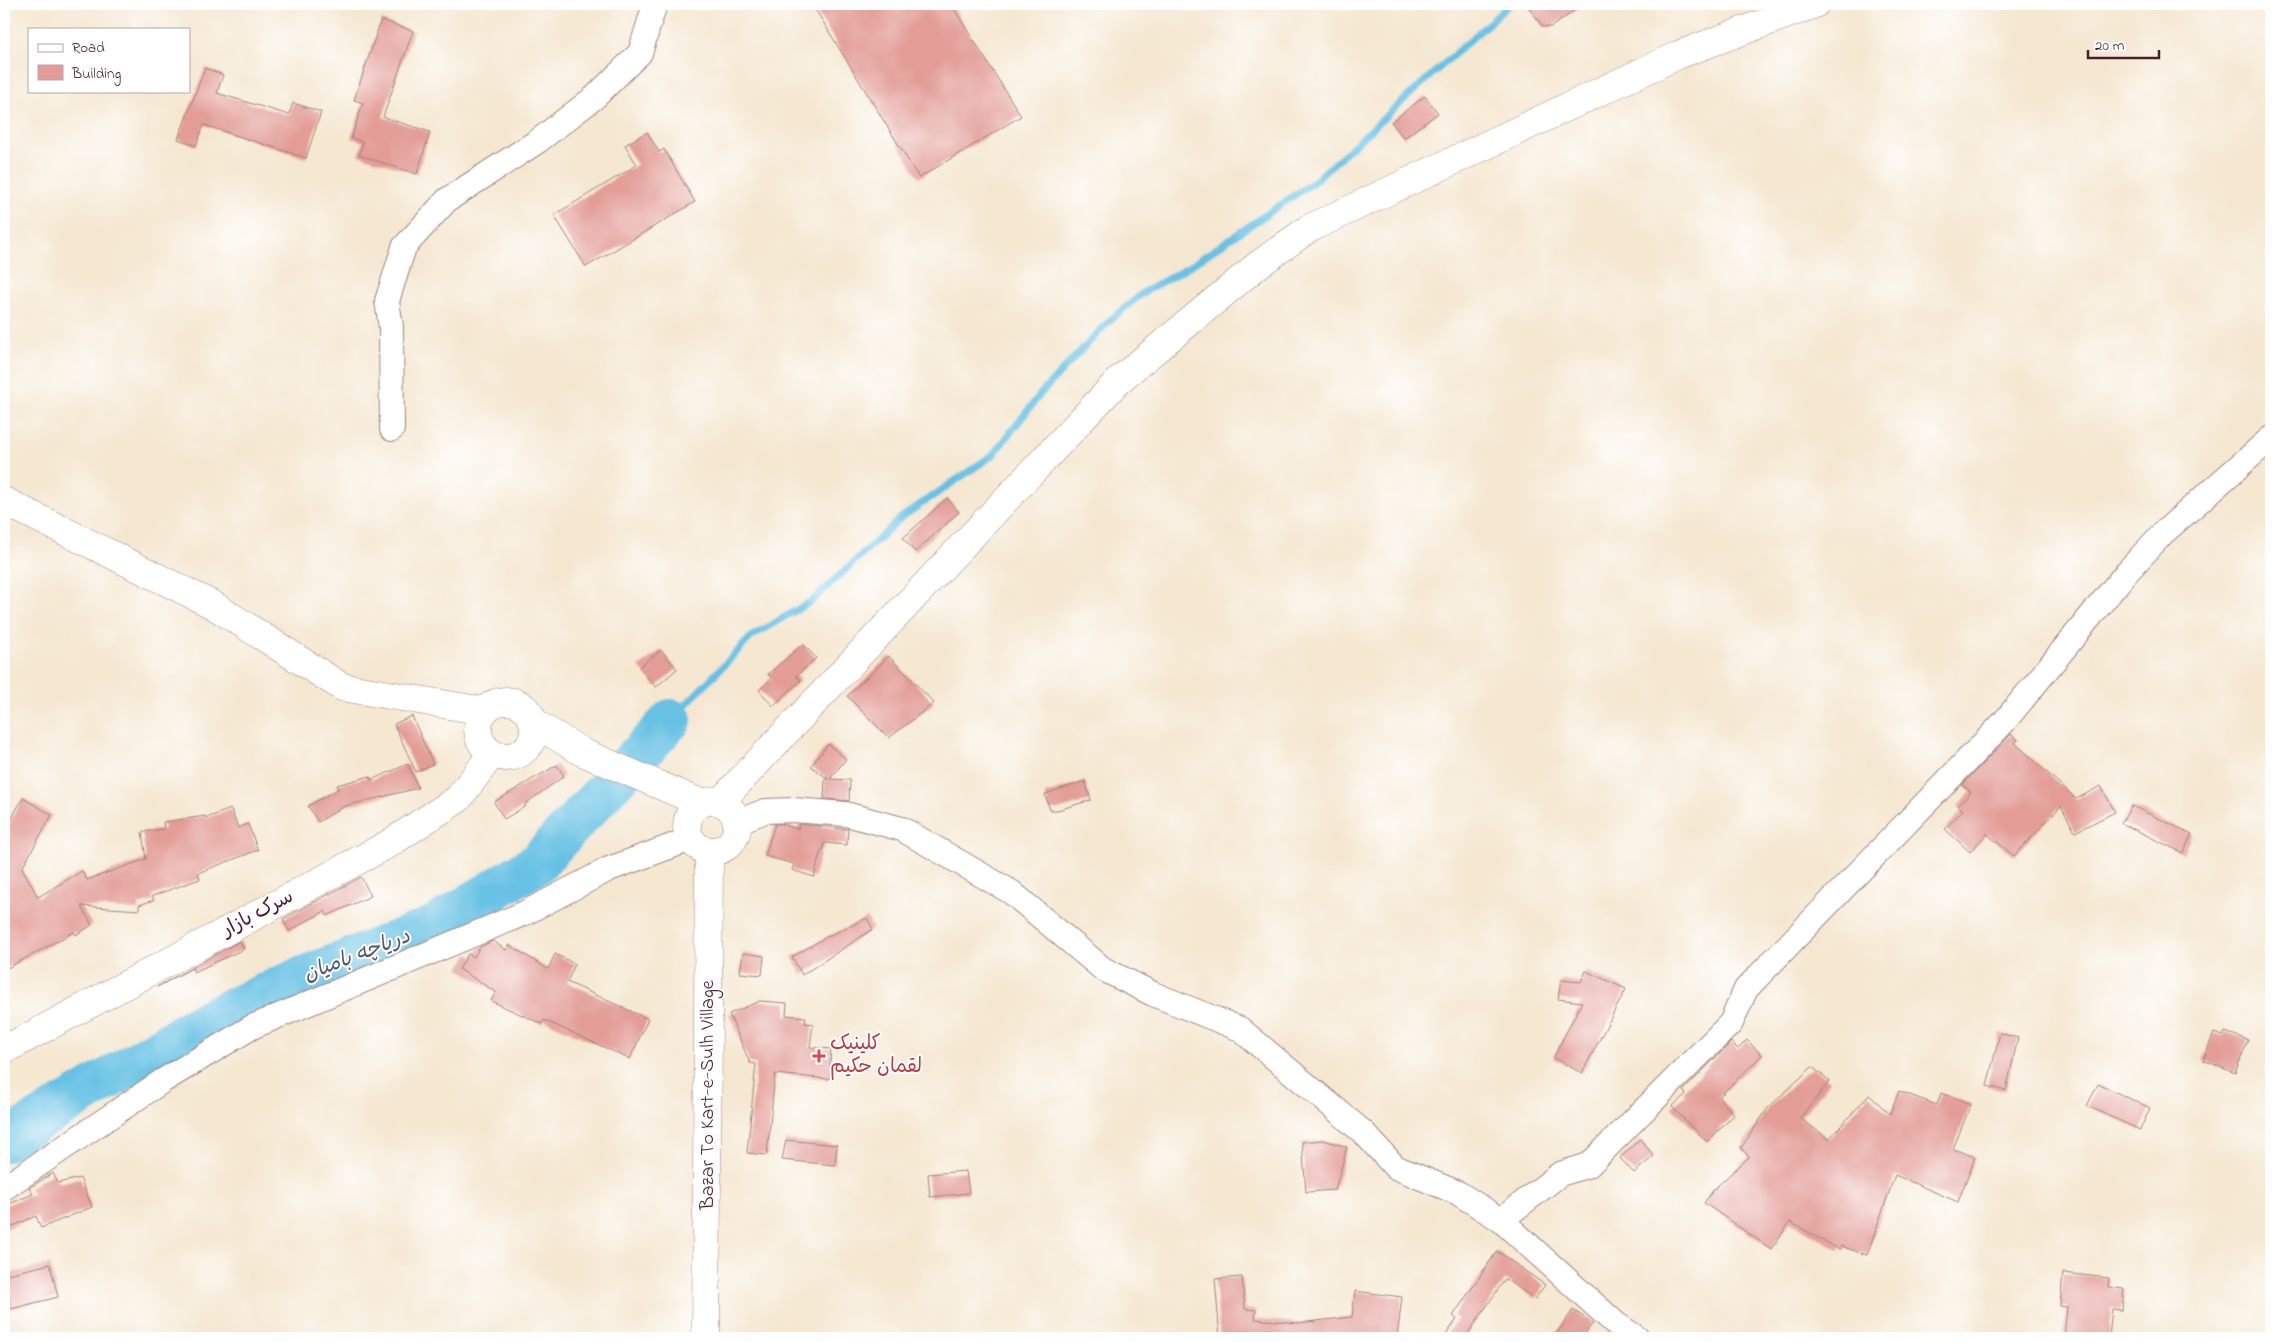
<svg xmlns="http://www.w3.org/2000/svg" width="2275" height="1342" viewBox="0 0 2275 1342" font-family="'Indie Flower','Playpen Sans Arabic',sans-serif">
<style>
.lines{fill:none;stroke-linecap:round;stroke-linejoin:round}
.stream{stroke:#66c1e4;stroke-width:7}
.river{stroke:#66c1e4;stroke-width:42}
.building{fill:#e39c96}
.street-casing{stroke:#a0837e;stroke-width:26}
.secondary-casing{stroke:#a0837e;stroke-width:29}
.street{stroke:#fff;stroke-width:24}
.secondary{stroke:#fff;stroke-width:28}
.health-dot{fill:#e0444e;stroke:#fff;stroke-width:2}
.labels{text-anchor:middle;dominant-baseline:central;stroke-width:4;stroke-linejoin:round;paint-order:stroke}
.street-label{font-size:20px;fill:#4a1f2b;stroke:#fff}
.health-label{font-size:20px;fill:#be3a42;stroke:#fff;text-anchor:start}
.water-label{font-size:21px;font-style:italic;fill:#54586c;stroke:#fff}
</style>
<rect width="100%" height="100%" fill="#fff"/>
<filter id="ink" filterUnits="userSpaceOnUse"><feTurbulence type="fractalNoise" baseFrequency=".02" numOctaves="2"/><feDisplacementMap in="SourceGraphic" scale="10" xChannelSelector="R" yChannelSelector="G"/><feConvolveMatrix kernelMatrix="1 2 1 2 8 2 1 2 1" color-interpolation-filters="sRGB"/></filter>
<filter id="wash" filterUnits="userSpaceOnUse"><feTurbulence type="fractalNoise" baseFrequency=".0096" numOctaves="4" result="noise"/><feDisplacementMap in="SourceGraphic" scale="20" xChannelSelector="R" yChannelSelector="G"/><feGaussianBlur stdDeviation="1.12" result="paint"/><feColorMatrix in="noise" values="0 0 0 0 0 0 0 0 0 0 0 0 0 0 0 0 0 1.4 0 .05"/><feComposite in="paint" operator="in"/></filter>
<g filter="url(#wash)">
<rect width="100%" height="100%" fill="#f5e7d0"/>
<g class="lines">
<polyline class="stream" points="671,720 752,636 812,601 902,517 993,455 1042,392 1109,321 1144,292 1190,266 1311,184 1510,4"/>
<polyline class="river" points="4,1141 207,1020 298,979 435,926 536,864 671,720"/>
</g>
<g id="blocks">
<g class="building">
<polygon points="812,4 951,4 1021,116 919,178"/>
<polygon points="1526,4 1584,4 1551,27 1543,27"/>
<polygon points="381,20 413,31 383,117 430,132 417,174 359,155 363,142 351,138 363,103 354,100"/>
<polygon points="205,68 223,75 217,93 289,115 293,103 321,112 306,158 204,125 196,146 178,139"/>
<polygon points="1425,96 1438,113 1404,138 1391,122"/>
<polygon points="647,132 659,152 664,149 695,202 586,267 554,215 637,165 625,145"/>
<polygon points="947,498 959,512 915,552 903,538"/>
<polygon points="803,644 816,658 796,676 801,680 773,706 759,690 772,678 768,674"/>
<polygon points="661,650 677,669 656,687 639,667"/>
<polygon points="889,656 934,703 889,738 847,696"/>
<polygon points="412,716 433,764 416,772 394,724"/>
<polygon points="2011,734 2018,740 2015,743 2076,799 2101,786 2115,812 2075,832 2061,806 2014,856 1987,834 1970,852 1945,829 1963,810 1958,806 1971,792 1962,785"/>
<polygon points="828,744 846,759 830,779 850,780 849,801 824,799 825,779 828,779 811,766"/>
<polygon points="408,764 418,788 345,806 318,822 308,806 338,789 337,785 370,776 371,780"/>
<polygon points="557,765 564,776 525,804 526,806 504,819 494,802"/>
<polygon points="1085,781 1091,800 1058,810 1050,810 1045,794"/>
<polygon points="23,798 52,815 22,868 38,897 82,871 87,880 146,859 142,832 164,829 163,822 206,816 206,818 231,809 238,828 248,824 258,850 198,873 200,879 152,896 154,900 139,905 139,910 81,906 92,925 76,935 74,932 4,970 4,832"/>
<polygon points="2132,806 2192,834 2183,853 2121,823"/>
<polygon points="775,824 782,824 798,829 799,824 848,829 847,845 824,843 823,850 821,850 814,877 792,870 794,864 765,856"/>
<polygon points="361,877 371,896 327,916 325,911 289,931 283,919"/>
<polygon points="867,918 873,929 802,975 792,957 826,937"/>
<polygon points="240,941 244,949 194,972 192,968 157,987"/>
<polygon points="493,941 506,950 509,945 548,969 555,954 575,964 567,982 648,1019 630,1059 544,1020 542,1024 491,1001 496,992 459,969 468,954 474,957 480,947"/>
<polygon points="743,953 764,956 762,975 740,973"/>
<polygon points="1586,971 1626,989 1582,1073 1553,1058 1582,1002 1558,999 1561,980 1581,982"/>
<polygon points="760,1001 787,1003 786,1015 806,1017 805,1023 813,1024 810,1047 831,1049 829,1079 775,1074 767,1155 747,1153 756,1064 750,1063 729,1014"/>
<polygon points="2225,1032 2248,1040 2235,1073 2203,1060 2214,1033 2223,1036"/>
<polygon points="2000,1033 2018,1038 2006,1091 1987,1086"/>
<polygon points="1747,1040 1762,1055 1719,1097 1734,1115 1707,1142 1672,1107 1686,1094 1683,1091 1731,1042 1738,1049"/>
<polygon points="1812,1067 1830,1081 1800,1118 1829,1139 1869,1095 1890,1114 1899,1091 1937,1105 1941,1093 1971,1104 1953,1149 1975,1157 1958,1202 1895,1175 1867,1255 1841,1246 1840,1250 1790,1222 1771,1249 1704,1203 1714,1189 1749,1157 1741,1148 1768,1108"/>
<polygon points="2098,1084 2150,1108 2140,1130 2087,1106"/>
<polygon points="1640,1139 1654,1156 1634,1173 1620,1158"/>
<polygon points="786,1140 837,1145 835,1165 782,1160"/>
<polygon points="1323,1140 1347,1147 1335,1190 1306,1192 1302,1142"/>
<polygon points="966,1171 969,1193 930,1197 928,1174"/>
<polygon points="53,1173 58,1183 80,1178 92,1207 41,1228 36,1216 4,1230 4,1206 33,1194 29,1188"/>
<polygon points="1497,1251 1545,1285 1535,1299 1505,1279 1465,1338 1444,1338 1457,1319 1453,1316"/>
<polygon points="50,1264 58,1297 11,1309 4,1275"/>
<polygon points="2063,1273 2109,1278 2108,1287 2124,1289 2122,1310 2112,1309 2109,1338 2064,1338 2067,1307 2060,1306"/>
<polygon points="1242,1277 1245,1309 1256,1310 1255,1319 1298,1323 1352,1317 1355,1291 1402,1297 1397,1338 1372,1335 1372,1338 1220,1338 1215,1279"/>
<polygon points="1573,1310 1593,1323 1582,1338 1553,1338"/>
</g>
</g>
</g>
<g filter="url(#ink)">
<use href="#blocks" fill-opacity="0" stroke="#a0837e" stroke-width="1"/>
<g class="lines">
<defs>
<g id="street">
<polyline points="392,429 391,327 387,301 404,247 447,200 538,141 595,97 640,53 655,4"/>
<polyline points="737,822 765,811 793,810 846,814 902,829 1011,892 1103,969 1153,994 1240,1029 1364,1133 1395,1167 1458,1193 1501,1220 1616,1324 1637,1338"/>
<polyline points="4,1188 164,1080 252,1027 525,913 609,869 691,839"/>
<polyline points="1501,1220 1560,1174 1589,1165 1731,1023 1746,989 2004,722 2126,573 2162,534 2271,438"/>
</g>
<g id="secondary">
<polyline points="4,501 213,605 342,687 484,711"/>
<circle cx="506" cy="729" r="28"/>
<polyline points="533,722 582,752 701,803"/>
<circle cx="712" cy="826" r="25"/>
<polyline points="720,802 1119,380 1258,265 1308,229 1678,55 1815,4"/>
<polyline points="4,1050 387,845 458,799 492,754"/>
<polyline points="706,1338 709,851"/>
</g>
</defs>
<use href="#street" class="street-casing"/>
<use href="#secondary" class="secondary-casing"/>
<use href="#street" class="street"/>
<use href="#secondary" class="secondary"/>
</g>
</g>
<path class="health-dot" d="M816.5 1048.5h5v5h5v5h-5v5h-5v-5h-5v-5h5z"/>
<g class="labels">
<g class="street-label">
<text transform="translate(258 914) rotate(-28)">سرک بازار</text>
<text transform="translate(708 1095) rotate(-90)">Bazar To Kart-e-Sulh Village</text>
</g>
<g class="health-label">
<text x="830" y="1044">کلینیک<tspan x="830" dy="23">لقمان حکیم</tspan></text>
</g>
<g class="water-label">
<text transform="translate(357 956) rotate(-21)">دریاچه بامیان</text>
</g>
</g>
<rect width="2275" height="1342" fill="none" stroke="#fff" stroke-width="20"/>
<rect x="28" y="28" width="162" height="65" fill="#ffffff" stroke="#b7a5aa"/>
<rect x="38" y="44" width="25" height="8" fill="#ffffff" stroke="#b7a5aa"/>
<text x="72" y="52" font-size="15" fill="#4a1f2b">Road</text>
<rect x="38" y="65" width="25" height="15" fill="#e39c96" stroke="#b7a5aa"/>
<text x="72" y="78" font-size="15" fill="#4a1f2b">Building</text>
<path d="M2088 50v8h71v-8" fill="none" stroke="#4a1f2b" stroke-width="2.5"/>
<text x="2095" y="50" font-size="15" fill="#4a1f2b" stroke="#ffffff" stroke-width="4" paint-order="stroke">20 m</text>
</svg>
